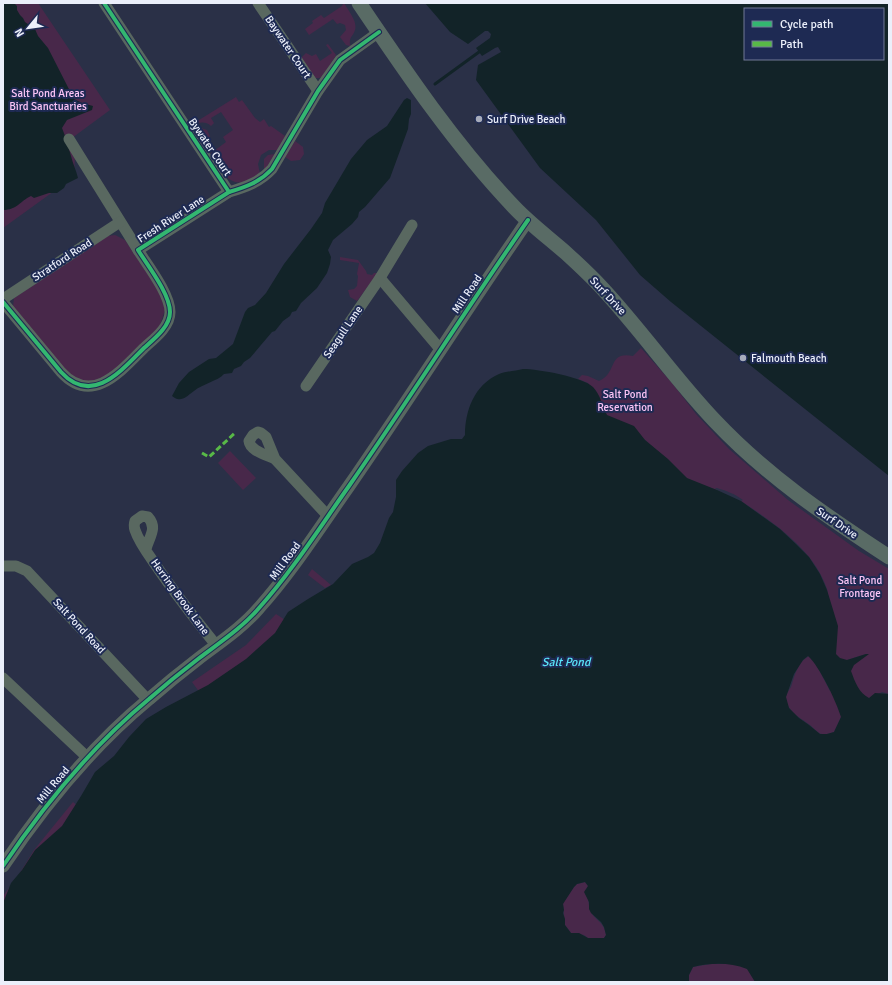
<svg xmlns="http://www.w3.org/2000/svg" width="892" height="985" viewBox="0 0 892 985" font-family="Signika,sans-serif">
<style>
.green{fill:#48284a}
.water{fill:#122328;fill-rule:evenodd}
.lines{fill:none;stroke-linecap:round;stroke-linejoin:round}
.stream{stroke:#122328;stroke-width:3}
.minor{stroke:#596860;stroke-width:11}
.tertiary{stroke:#596860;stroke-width:13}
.secondary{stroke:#596b65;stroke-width:15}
.quiet{stroke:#58b947;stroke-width:3;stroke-dasharray:6 3;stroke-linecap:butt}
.cycleway-casing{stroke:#1e2a53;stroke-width:6}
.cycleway{stroke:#33b770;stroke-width:4}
.poi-dot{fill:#a7acbb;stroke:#1e2a53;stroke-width:1.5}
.labels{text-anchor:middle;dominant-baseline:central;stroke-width:4;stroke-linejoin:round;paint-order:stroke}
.street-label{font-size:11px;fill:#ebeffa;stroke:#1e2a53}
.park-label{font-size:11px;fill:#fbc4f6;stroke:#1e2a53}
.poi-label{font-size:11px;fill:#ebeffa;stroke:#1e2a53;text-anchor:start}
.water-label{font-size:12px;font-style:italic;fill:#5ae4f9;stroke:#1e2a53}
</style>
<rect width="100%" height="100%" fill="#2a3047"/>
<g class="green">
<polygon points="3,3 38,3 110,110 72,138 75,156 74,175 75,176 3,228"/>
<path d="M341,3H344C348,10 358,22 355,30C353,37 349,36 350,45H352L350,46L346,45L340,37L346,30L345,25L340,23L337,24L333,19L309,35L305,29L313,23L312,21L321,15L324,18L342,6L343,4Z"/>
<polygon points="328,44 336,55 335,57 322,77 319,78 314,78 302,60 302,57 306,53 312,56 316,54 320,61 332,53 326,45"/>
<path d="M236,97L239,102L242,100L255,118L260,122L264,119L269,127L271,126L285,136L278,150H269L261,155L258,164L260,174C255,176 249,181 244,182C227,186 217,165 210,154L226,142L223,137L233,130L221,112L211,118L214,123L211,126C204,120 198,123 191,126L190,124H193L196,121L199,120Z"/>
<path d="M201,128L207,130C210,135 212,141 208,147H205L195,132Z"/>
<polygon points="295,141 303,147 304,154 300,160 291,161 285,157"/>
<polygon points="275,154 268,166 264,170 264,159 268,155"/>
<polygon points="115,235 125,240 159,290 165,310 160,325 153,334 108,377 88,382 72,378 13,307 14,298 108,236"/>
<polygon points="340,257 358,260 366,271 367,274 372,275 374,273 378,273 357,301 350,297 348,290 354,289 357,286 358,276 357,274 359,263 340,260"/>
<path d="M641,348L672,383L696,414L729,449L788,500L859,551L889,569V694L882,692L870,698L841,717L834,732C830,733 826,735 822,734C817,733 814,728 810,725C801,718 787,712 786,698C786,695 789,690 791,687C795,675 797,663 809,656L816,664L830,691L853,665L866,654L847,660L836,665C834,648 832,631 830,614C829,606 829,597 827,589C814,550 774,523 741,501L743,500C735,494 727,491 717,488H715L717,490L691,482L644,439L603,417L588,383L578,379L582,375L588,376L599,381C618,373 607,351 633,356Z"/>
<polygon points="230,451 256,478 243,490 218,463"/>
<polygon points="312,569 331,585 325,588 308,575"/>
<polygon points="276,614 290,623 203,697 192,682 246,645"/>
<polygon points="73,802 86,813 3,904 3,896 18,876 34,850"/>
<path d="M585,882L588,886C586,890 589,910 592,914C598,922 604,923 606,935L604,938H588L584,935L571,933L565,925L563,903L574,887L577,884Z"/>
<path d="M711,964C722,964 737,962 746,968C751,972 756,978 760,982H689V975L693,967Z"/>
</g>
<g class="water">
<path d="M3,3H14L17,6V10L20,15L23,18L25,22L35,29L38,36L48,48L74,99L82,103L93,106L92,110L67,120L62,128C66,137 68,147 71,156C73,164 76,170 78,178L66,184L64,188L57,193H49L34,198L31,196C20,201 17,210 3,210Z"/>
<path d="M425,3H889V476L671,302L640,275L596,220L540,168L476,80L478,65L501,52L498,47L495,48L482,56L476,48L490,38L491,34L488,31H485L468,44L450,32ZM745,9H883V59H745Z"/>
<path d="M407,98L411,100V114L409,119L408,129L390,178L365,207L359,212L358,217L352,224L333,240L328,250L331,257L330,264L327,273L317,288L301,303L296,311L292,312L290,316L283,321L275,331L272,332L250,358L244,362L241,366L234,369L232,373L224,374C218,381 202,384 194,391C189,394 187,398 181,399C177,400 175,398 172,396L179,383L189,372L209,359L216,358L233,344L245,312L248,308L255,305L266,293L284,264L311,229L322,213L325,203L351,159L367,140L387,126L404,100Z"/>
<path d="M523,369C538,369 583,377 593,387C600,394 603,407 607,415L634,426L645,440L668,459L687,478L717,490L741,501L780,529L797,545L809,557L820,574L827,590L838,626L836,654L840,658L847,660L866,654H869L854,665L851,671C855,682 859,693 869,698L875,693L889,694V982H755L747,969C729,962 711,963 693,967L689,975V982H3V903L11,883L22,870L35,850L62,826L81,796L95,772L114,756L129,737L146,719L166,707L208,685L246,659L275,633L288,612L308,599L333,584L352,564L368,557L374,553L380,543L389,518L393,512L396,497V480L402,471L418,453L428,446L451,439H462L465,435C465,411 474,385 499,374C507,371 516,371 523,369ZM808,656C820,667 836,701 841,717L834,732L827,734H820L809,725L799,718L789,708L786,697L794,674L803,660ZM585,882L588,886L584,892L589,902V909L591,913L601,922L604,927L606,935L604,938H588L579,933H571L565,925V919L563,913L564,910L563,904L574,887L577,884Z"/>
</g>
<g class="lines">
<polyline class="stream" points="435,84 479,52"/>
<g class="minor">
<path d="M104,3L229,192C246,187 260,182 272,169L318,91L340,60L379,32"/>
<polyline points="258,3 318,91"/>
<polyline points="69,139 138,250"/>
<polyline points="380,278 440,349"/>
<polyline points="3,299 120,222"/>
<path d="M3,302L61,372C92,406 121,371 144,348C154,339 170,327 170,312C170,294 148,266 138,250L229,192"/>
<polyline points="306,386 380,278 412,225"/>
<path d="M275,459C267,455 250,451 249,441L253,435L258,432L261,433L266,437L275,459L328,516"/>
<path d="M146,549C149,537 158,528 148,517L142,516L135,521C134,524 134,527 135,530C139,542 148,554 155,564C174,592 195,619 216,645"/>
<polyline points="3,566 16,566 27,571 148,700"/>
<polyline points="3,678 88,758"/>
</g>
<path class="tertiary" d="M3,866C44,805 92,746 149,699C165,685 181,672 198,659C219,643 242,628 259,608C293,570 320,527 349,486C410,398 467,308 528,220"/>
<path class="secondary" d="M359,3C407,74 455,145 514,207C530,224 549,238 566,253C578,264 591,276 602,288C642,331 675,379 715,421C767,476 826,516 889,557"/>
<polyline class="quiet" points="202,453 209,457 236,432"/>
<defs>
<g id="cycleway">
<path d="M104,3L229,192C246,187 260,182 272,169L318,91L340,60L379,32"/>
<path d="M3,302L61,372C92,406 121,371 144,348C154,339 170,327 170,312C170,294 148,266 138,250L229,192"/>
<path d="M3,866C44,805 92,746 149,699C165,685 181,672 198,659C219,643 242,628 259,608C293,570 320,527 349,486C410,398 467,308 528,220"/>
</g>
</defs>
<use href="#cycleway" class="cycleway-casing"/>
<use href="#cycleway" class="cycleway"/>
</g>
<g class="poi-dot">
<circle cx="479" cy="119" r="4"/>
<circle cx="743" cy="358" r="4"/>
</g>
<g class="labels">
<g class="street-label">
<text transform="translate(288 47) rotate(56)">Baywater Court</text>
<text transform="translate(210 147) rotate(56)">Bywater Court</text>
<text transform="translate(171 219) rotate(-33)">Fresh River Lane</text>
<text transform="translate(62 260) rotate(-33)">Stratford Road</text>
<text transform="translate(467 294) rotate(-56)">Mill Road</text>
<text transform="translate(608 296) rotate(47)">Surf Drive</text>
<text transform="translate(343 332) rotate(-56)">Seagull Lane</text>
<text transform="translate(837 523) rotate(34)">Surf Drive</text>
<text transform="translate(285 561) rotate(-54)">Mill Road</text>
<text transform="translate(180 597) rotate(54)">Herring Brook Lane</text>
<text transform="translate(79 626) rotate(47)">Salt Pond Road</text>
<text transform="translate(53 785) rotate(-50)">Mill Road</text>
</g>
<g class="park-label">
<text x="48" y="93">Salt Pond Areas<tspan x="48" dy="13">Bird Sanctuaries</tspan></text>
<text x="625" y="394">Salt Pond<tspan x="625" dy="13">Reservation</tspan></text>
<text x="860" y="580">Salt Pond<tspan x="860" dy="13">Frontage</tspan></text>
</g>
<g class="poi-label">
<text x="487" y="119">Surf Drive Beach</text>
<text x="751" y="358">Falmouth Beach</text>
</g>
<g class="water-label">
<text x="566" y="662">Salt Pond</text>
</g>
</g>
<rect width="892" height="985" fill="none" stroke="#ebeffa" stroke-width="8"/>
<rect x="744" y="8" width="140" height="52" fill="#1e2a53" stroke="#707996"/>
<rect x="752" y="21" width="20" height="6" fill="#33b770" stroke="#707996"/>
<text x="780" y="28" font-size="12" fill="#ebeffa">Cycle path</text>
<rect x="752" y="41" width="20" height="6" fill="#58b947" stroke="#707996"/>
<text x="780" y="48" font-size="12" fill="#ebeffa">Path</text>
<g transform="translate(28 28) rotate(241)" stroke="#1e2a53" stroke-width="3" paint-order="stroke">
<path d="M0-3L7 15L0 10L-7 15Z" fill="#ebeffa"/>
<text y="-6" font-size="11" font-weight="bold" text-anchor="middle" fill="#ebeffa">N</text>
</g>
</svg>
